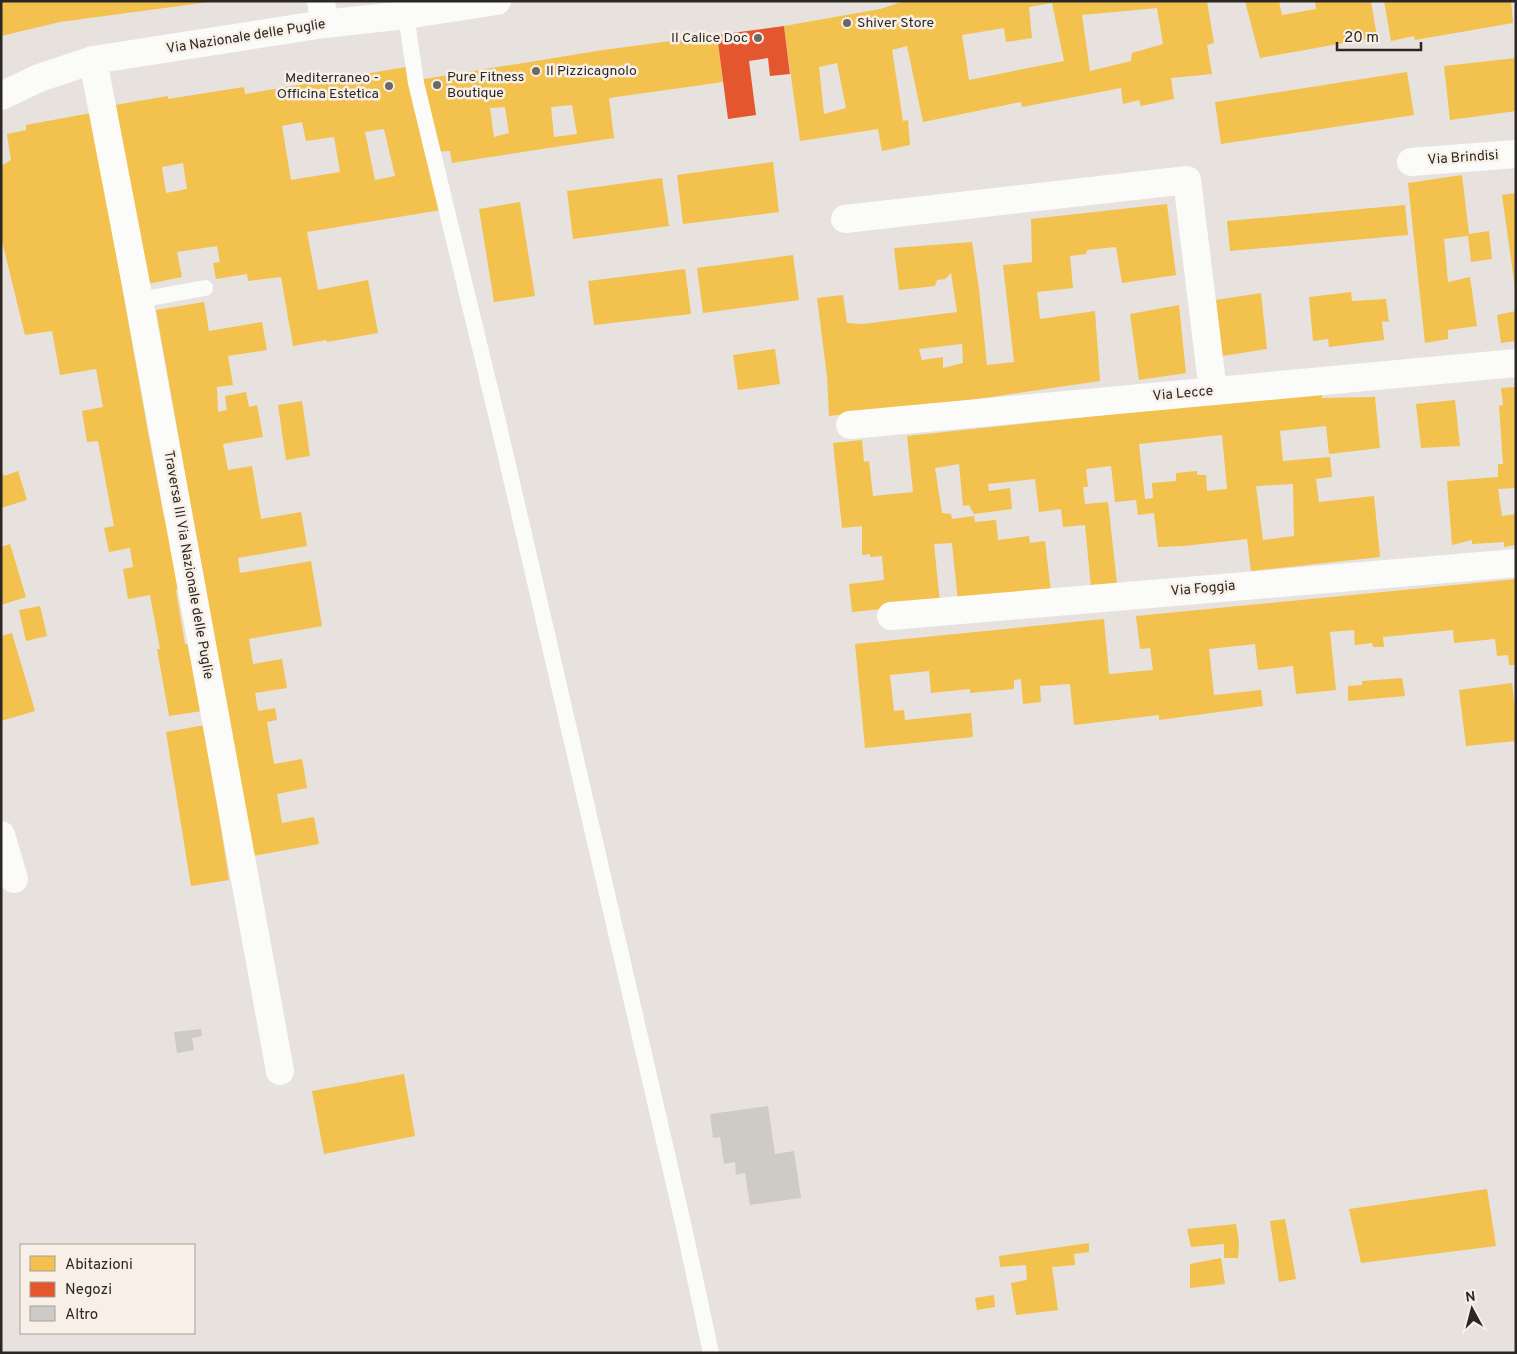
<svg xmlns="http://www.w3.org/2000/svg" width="1517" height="1354" viewBox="0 0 1517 1354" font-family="Overpass,sans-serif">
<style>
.homes{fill:#f2c14e;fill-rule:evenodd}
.shops{fill:#e4572e}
.building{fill:#cecbc7}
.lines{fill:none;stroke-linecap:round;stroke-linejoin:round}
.lane{stroke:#fbfbfa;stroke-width:16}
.street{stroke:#fbfbfa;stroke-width:28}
.secondary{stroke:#fbfbfa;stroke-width:28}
.poi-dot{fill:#6c6865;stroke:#f8f0e7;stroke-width:2}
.labels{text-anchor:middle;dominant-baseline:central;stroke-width:5;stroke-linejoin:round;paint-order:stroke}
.poi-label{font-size:14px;fill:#2a2724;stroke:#f8f0e7;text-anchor:start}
.street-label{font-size:14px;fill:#2a2724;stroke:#f8f0e7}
</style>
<rect width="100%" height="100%" fill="#e7e2dd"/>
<g class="homes">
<polygon points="1,1 209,1 209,2 60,22 1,36"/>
<path d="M905,1H1207L1214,43L1207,45L1212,74L1171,78L1174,99L1141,106L1139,100L1123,104L1121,88L1022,107L1021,102L923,122L907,46L892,50L903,121L908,120L910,145L882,151L878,129L800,141L784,26L880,9ZM1052,3L1064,61L969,80L962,35L1004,28L1006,42L1032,38L1029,7ZM1157,8L1163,44L1132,53L1131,61L1090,71L1082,15ZM837,63L846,108L824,114L819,67Z"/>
<polygon points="1245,1 1279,1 1282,15 1316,9 1315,1 1371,1 1377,37 1260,58"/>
<polygon points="1384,1 1511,1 1513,23 1415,40 1414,36 1391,41"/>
<path d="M717,35L723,82L609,98L614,138L452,163L450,151L433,152L418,80L603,50ZM572,105L577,134L554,137L551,107ZM505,107L509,133L494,137L490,108Z"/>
<polygon points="1516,58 1516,111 1450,120 1444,66"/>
<path d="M406,67L441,210L307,232L318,290L368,280L378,333L327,342L326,340L293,346L281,277L248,281L247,274L216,279L213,263L220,262L217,246L177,252L182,277L147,284L115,105L168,96V99L244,87L245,94ZM302,122L306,141L334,137L340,172L291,180L282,126ZM384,129L395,176L375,180L365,132ZM183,163L187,189L166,193L162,167Z"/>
<polygon points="1407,72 1414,115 1221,144 1215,102"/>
<polygon points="91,113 148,432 164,517 166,516 179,589 176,590 185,644 190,644 202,711 169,716 157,649 160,649 150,595 128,599 123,569 133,567 130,548 109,552 104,528 114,526 98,441 87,442 82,411 103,407 96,369 60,375 52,331 25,335 1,237 1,166 11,160 7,134 26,130 26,125"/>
<polygon points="773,162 779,212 683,224 677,175"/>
<polygon points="1462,175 1469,234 1489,231 1492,259 1471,262 1468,236 1444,239 1448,282 1470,277 1477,326 1448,330 1448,339 1425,343 1408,183"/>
<polygon points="662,178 669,226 573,239 567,191"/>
<polygon points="1516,193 1516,288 1515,288 1502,195"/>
<polygon points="520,202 535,296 494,302 479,209"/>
<path d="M1167,204L1176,275L1122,283L1116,247L1087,250L1086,254L1070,256L1073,288L1037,292L1040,319L1095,311L1100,381L971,400L829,416L827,376L817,298L843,295L847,323L863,324L957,312L951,273L945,279L937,280L935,286L899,290L894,248L972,242L979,289L987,365L1014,362L1003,265L1032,262L1031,219ZM962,344L963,363L943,368V357L922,360L919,349Z"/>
<polygon points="1405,205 1408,235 1230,251 1227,221"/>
<polygon points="793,255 799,300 703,313 697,268"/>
<polygon points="685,269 691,314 594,325 588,281"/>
<polygon points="1351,292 1352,301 1386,299 1389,322 1382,321 1384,340 1329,347 1328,339 1313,341 1309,297"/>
<polygon points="1261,293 1267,349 1222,356 1216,300"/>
<polygon points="204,302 209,331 262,322 267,350 228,356 233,385 217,387 218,412 227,410 225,396 246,392 249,407 257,405 263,437 223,444 228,470 252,466 261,519 301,512 307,546 238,558 240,573 311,561 322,626 249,639 253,664 282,659 287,688 255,693 258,711 275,708 277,720 267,722 274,764 302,759 307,788 277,794 282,823 314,817 319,844 253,856 156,310"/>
<polygon points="1179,305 1186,373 1139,380 1130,314"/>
<polygon points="1516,311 1516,341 1501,343 1497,315"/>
<polygon points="775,349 780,384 738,390 733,355"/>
<polygon points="1516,387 1516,488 1498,489 1502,516 1516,514 1516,545 1504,547 1504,542 1472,544 1472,540 1452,545 1447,481 1498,477 1498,464 1503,464 1499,406 1503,405 1501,388"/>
<path d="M1322,392V398L1375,397L1380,448L1329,454L1326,426L1280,431L1283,461L1330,457L1332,477L1316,479L1319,502L1374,496L1380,557L1251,571L1247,539L1184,546L1158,547L1154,513L1138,515L1136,500L1115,502L1111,466L1086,469L1088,487H1083L1085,504L1108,502L1117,584L1091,587L1085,525L1063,527L1061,509L1039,512L1035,479L988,484L989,491L1010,488L1012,509L974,514L969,505L963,506L959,464L935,468L942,513L951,514L952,519L974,516L975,522L996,520L998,540L1029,536L1030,543L1045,541L1051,592L958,602L952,543L934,544L940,603L852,612L849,584L884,580L882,556L870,557V554L862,555V526L842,528L833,443L862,440L864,462L869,461L873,496L913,492L907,436ZM1222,435L1227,489L1207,491L1206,475H1197V471L1176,473V481L1152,483L1153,498L1145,499L1139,444ZM1293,484L1294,536L1263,540L1256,486Z"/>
<polygon points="1455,400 1460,446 1421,448 1416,404"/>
<polygon points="302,401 310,456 286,460 278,405"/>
<polygon points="1,470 4,476 18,471 27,500 1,508"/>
<polygon points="10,544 26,597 1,605 1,547"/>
<polygon points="1516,579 1516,665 1509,665 1508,655 1497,656 1495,639 1454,643 1453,630 1383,637 1384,647 1373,647 1372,643 1355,645 1354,630 1330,632 1336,690 1296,694 1293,666 1258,670 1255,644 1209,649 1214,695 1261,690 1263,706 1159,720 1159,715 1074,725 1070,684 1040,686 1041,702 1023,704 1021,679 1014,680 1014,689 970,693 970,689 931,693 929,671 890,675 894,711 904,710 905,720 971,713 973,737 865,748 855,644 1104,619 1109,674 1153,670 1150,648 1140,649 1136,616"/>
<polygon points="40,606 47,636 26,641 19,610"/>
<polygon points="12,633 35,711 1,721 1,636"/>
<polygon points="1402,678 1405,696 1348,701 1348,686 1362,685 1362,681"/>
<polygon points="1512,683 1516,718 1516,741 1466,746 1459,690"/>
<polygon points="205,725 229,880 191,886 166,732"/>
<polygon points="404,1074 415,1136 324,1154 312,1091"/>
<polygon points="1487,1189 1496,1246 1361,1263 1349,1209"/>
<polygon points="1285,1219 1296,1279 1279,1282 1270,1221"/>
<polygon points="1236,1224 1239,1242 1238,1258 1224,1258 1224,1244 1191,1247 1187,1229"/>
<polygon points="1089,1243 1089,1252 1074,1254 1075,1265 1052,1267 1058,1310 1016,1315 1011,1283 1027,1280 1026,1265 1000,1267 999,1256"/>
<polygon points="1221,1258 1225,1284 1190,1288 1190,1264"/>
<polygon points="994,1295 995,1307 977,1310 975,1298"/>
</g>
<polygon class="shops" points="784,26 790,74 770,76 768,58 749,61 756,115 728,119 717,35"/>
<g class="building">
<polygon points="201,1029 202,1036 192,1038 194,1050 177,1053 174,1032"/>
<polygon points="768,1106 775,1154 794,1151 801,1198 750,1205 745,1173 736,1175 735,1162 724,1164 720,1137 713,1138 710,1114"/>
</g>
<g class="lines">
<g class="lane">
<polyline points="406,15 416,83 498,422 572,742 683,1223 711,1353"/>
<polyline points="139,300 205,288"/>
</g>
<g class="street">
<polyline points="321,1 324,24"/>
<polyline points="93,60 139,300 280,1071"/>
<polyline points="1411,162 1516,154"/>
<polyline points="845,219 1187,180 1213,391"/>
<polyline points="850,425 1516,363"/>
<polyline points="891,616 1516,563"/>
<polyline points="1,835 14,879"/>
</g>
<polyline class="secondary" points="1,96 39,78 93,60 324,24 406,15 497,1"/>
</g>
<g class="poi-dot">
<circle cx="847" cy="23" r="5"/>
<circle cx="758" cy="38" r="5"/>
<circle cx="536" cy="71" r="5"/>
<circle cx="437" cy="85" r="5"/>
<circle cx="389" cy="86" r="5"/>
</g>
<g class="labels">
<g class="poi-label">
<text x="857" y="23">Shiver Store</text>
<text x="748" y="38" text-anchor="end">Il Calice Doc</text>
<text x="546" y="71">Il Pizzicagnolo</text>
<text x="447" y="77">Pure Fitness<tspan x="447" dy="16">Boutique</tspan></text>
<text x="379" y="78" text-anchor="end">Mediterraneo -<tspan x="379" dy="16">Officina Estetica</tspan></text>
</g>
<g class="street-label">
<text transform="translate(246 37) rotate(-9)">Via Nazionale delle Puglie</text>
<text transform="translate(1463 158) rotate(-4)">Via Brindisi</text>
<text transform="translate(1183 394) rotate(-5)">Via Lecce</text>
<text transform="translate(188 565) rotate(80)">Traversa III Via Nazionale delle Puglie</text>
<text transform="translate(1203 589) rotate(-5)">Via Foggia</text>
</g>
</g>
<rect width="1517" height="1354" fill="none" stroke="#2a2724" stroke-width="5"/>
<rect x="20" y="1244" width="175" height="90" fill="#f8f0e7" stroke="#a6a099"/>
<rect x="30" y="1256" width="25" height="15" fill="#f2c14e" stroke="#a6a099"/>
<text x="65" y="1269" font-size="15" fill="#2a2724">Abitazioni</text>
<rect x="30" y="1282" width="25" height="15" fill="#e4572e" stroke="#a6a099"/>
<text x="65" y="1294" font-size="15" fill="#2a2724">Negozi</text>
<rect x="30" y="1306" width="25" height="15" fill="#cecbc7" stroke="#a6a099"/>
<text x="65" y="1319" font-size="15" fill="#2a2724">Altro</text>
<g transform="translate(1472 1309) rotate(353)" stroke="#f8f0e7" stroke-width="4" paint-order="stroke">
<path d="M0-4L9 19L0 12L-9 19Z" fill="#2a2724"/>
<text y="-8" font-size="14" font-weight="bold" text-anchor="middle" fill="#2a2724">N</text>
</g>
<path d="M1337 42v8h84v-8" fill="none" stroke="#2a2724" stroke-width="2.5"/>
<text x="1344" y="42" font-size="15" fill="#2a2724" stroke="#f8f0e7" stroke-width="4" paint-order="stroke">20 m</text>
</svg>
